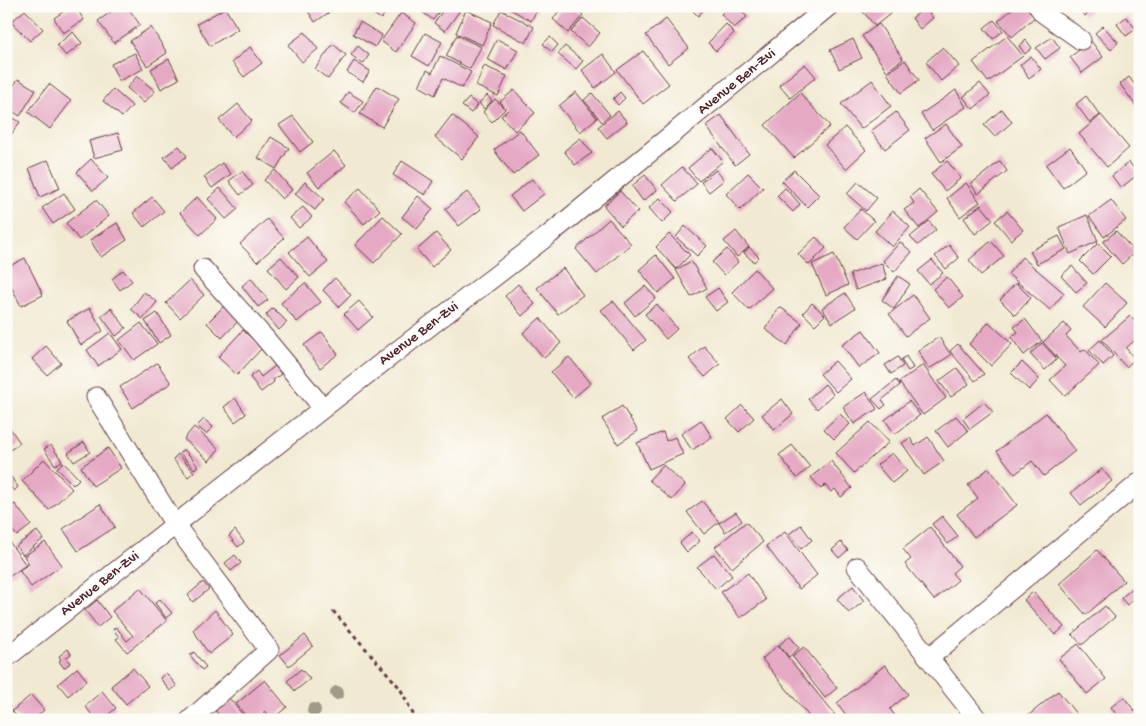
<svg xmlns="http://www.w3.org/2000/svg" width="1146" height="726" viewBox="0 0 1146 726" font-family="'Gochi Hand',sans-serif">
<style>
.building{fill:#e5a9c4}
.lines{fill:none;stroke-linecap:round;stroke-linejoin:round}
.minor-casing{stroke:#633d44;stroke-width:21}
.path{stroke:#633d44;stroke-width:3;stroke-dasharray:4 4;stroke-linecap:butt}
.minor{stroke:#fff;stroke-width:19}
.tree{fill:#a09a87}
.labels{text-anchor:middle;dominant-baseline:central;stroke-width:4;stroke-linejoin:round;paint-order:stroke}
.street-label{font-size:15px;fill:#4a1f2b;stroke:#fdfcf7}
</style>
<rect width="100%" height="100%" fill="#fdfcf7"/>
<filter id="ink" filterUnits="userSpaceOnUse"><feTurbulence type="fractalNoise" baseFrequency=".02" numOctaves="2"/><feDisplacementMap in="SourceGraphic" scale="10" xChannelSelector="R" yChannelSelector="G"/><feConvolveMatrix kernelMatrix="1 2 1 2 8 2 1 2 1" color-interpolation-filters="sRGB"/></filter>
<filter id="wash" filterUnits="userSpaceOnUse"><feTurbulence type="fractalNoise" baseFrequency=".0096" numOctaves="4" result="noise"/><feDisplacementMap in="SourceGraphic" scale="20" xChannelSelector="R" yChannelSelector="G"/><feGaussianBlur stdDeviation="1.12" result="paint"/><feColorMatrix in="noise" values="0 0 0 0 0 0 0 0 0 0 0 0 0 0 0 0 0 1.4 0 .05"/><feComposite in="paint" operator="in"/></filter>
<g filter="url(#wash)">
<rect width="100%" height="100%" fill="#f1e9d1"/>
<g id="blocks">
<g class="building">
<polygon points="72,6 75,6 84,20 63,33 54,18"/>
<polygon points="119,6 127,6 140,25 114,43 98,21"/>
<polygon points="305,6 327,6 331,11 315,22"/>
<polygon points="370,6 390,6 381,19 367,10"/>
<polygon points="414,6 443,6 433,20"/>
<polygon points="446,6 463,6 445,31 434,23"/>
<polygon points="505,6 539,6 531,21"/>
<polygon points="563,6 573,6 583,15 568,33 553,19"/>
<polygon points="626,6 639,6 631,13"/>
<polygon points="688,6 707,6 698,16"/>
<polygon points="729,6 737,6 747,17 734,28 721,14"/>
<polygon points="862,6 900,6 875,26 860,8"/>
<polygon points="1016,6 1028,6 1036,16 1012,37 998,21"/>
<polygon points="1075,6 1094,6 1085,16"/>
<polygon points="225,8 238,29 210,46 197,24"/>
<polygon points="925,8 933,18 920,29 912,18"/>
<polygon points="25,10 43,29 30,41 11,22"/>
<polygon points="466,10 492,22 482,45 456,33"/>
<polygon points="501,10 534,27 526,43 493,25"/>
<polygon points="401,13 416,23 396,52 381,41"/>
<polygon points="1126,17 1136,29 1126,36 1117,24"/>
<polygon points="583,18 600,33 588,47 571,32"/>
<polygon points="666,19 689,48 668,64 646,35"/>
<polygon points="994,20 1003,31 993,39 984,28"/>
<polygon points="360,22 382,35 375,47 353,34"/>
<polygon points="726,24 734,33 716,51 708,43"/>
<polygon points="879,24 903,59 887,71 862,36"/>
<polygon points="1103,26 1118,42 1111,50 1095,33"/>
<polygon points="151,27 167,53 147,66 130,41"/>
<polygon points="73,32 82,43 66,56 57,45"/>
<polygon points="305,32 318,49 302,62 288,45"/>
<polygon points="425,33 442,42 429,66 412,56"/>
<polygon points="457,35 481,47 470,69 446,56"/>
<polygon points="1007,36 1023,56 988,82 973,62"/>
<polygon points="550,37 558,45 552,52 543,44"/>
<polygon points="1052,37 1060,48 1045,59 1036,48"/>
<polygon points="497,39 518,50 507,70 487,59"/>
<polygon points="853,39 862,58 839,69 830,50"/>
<polygon points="1026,40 1032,48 1025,54 1019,46"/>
<polygon points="1091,41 1103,57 1082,73 1070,57"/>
<polygon points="333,44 346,55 328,79 315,69"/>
<polygon points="358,46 369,55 363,64 351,55"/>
<polygon points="565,46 583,61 576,69 558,54"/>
<polygon points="250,47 262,63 244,77 232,62"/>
<polygon points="943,47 959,66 941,81 926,62"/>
<polygon points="643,51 669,84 643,104 617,70"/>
<polygon points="135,53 143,69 119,81 111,64"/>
<polygon points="603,54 616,72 595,88 582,70"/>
<polygon points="440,56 471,72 462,88 443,78 435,95 419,86 427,70 432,73"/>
<polygon points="1031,56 1041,69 1029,78 1020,65"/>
<polygon points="169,59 179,79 161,89 151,69"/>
<polygon points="905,60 919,80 901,93 887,73"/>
<polygon points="354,61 370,71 363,82 347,72"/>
<polygon points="805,64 816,77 790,98 779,85"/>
<polygon points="484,66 507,76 498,96 476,86"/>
<polygon points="137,76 155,91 144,103 127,88"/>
<polygon points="1129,77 1140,92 1140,103 1136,106 1120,84"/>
<polygon points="18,79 36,90 20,116 6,107 6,98"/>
<polygon points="872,80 891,106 861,129 841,104"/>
<polygon points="980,83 990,95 973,109 963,97"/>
<polygon points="49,84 71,101 50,129 28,112"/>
<polygon points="377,86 399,99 382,127 360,114"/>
<polygon points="113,89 132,106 122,117 103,101"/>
<polygon points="514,90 535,113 515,131 501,116 508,110 500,102"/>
<polygon points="956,90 966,107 932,130 921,114"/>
<polygon points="348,92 363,101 355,113 341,103"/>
<polygon points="576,92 597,118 580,132 559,106"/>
<polygon points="620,92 625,98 618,105 613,99"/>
<polygon points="592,93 610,115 602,122 584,100"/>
<polygon points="800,93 830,126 794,158 765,125"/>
<polygon points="487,95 492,101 484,109 479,103"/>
<polygon points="1086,96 1100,115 1090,123 1076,104"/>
<polygon points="469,98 478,105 471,113 462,106"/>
<polygon points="495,99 505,109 492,122 483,112"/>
<polygon points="238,104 252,121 233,137 219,120"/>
<polygon points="1002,109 1012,122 995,137 984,125"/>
<polygon points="618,111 627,122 607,138 598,127"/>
<polygon points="896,112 910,130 885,149 871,131"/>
<polygon points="7,114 20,122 6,142 6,116"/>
<polygon points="452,115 479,137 462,159 435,137"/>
<polygon points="721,115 749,154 735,165 706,126"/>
<polygon points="1101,115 1129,148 1107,167 1079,134"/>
<polygon points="293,116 313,142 300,152 279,125"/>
<polygon points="946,124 962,147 941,162 925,138"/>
<polygon points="845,127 866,150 846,169 825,145"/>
<polygon points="520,130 539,155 513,175 494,150"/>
<polygon points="118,133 123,150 94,158 89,141"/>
<polygon points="271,137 289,148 276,169 258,158"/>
<polygon points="580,138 592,153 575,165 564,151"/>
<polygon points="179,146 187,156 172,168 164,157"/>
<polygon points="1070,147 1086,170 1063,188 1046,165"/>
<polygon points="712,148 723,161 699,181 688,168"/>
<polygon points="334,151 346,165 319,187 307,173"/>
<polygon points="91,159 108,178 93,191 77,172"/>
<polygon points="48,160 60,188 40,197 29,168"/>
<polygon points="402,161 433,181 425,195 393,175"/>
<polygon points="947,161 961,178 945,191 931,174"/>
<polygon points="1000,161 1007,171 978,194 971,184"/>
<polygon points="1129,162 1138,174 1121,188 1112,176"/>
<polygon points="222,163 231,174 212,188 204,177"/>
<polygon points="682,167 697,184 677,201 662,185"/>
<polygon points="275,170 292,190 282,199 264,180"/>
<polygon points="716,170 724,180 709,192 701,182"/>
<polygon points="794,170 819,195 807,207 782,181"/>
<polygon points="242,171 253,185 240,195 229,181"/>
<polygon points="748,173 763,188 740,210 726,194"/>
<polygon points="645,175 657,190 643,201 632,186"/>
<polygon points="532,179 544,194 522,211 510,196"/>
<polygon points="305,182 324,199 315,210 295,194"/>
<polygon points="858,182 877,198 866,211 847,194"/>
<polygon points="966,183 980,202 960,217 947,198"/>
<polygon points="220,188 238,209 226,219 208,199"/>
<polygon points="360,188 380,210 364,224 344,202"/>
<polygon points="785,188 800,204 793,212 777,196"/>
<polygon points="919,189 938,212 919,228 904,210 914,203 910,197"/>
<polygon points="620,191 638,211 621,226 604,206"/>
<polygon points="467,192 481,209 459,226 445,209"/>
<polygon points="64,193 75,209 53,224 42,208"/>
<polygon points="418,196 433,209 417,229 402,217"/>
<polygon points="152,197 164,211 144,227 133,213"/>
<polygon points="197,197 217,219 200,235 180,213"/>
<polygon points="660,198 673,212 662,223 649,208"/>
<polygon points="96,200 109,216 79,240 66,223"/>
<polygon points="1111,200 1126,220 1104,237 1089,216"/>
<polygon points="981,205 993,220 975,234 964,218"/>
<polygon points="303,207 312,217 299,228 290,218"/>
<polygon points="861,209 874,221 857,239 844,227"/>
<polygon points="893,211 910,227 892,247 875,231"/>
<polygon points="1007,211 1023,230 1011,240 995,221"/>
<polygon points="1087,215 1098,241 1070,254 1059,227"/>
<polygon points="383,216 402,234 374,263 355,245"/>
<polygon points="267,219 284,238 257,262 240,244"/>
<polygon points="609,219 631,244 597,274 576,249"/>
<polygon points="929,221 936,230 918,245 910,237"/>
<polygon points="117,223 127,240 101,257 90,240"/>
<polygon points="685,226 707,246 697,256 676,237"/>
<polygon points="736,231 749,247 737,257 724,241"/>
<polygon points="1116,231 1135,252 1122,264 1103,242"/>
<polygon points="436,233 451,250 432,267 417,250"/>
<polygon points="669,234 690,255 676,269 656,247"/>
<polygon points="1059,236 1066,249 1037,264 1030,251"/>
<polygon points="307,237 328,262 310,277 289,252"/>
<polygon points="816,237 826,248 809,265 798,254"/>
<polygon points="991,241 1004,256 981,275 969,260"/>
<polygon points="900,242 912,252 894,272 883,261"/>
<polygon points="1098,243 1111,256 1093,274 1080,261"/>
<polygon points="949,245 959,258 946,269 935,256"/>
<polygon points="749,247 759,257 754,262 744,253"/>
<polygon points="727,249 738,262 724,275 712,262"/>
<polygon points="834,254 848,285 826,295 812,264"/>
<polygon points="656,255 675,279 658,293 639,270"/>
<polygon points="281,257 299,277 286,289 268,268"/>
<polygon points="1022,257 1064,293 1050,310 1008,274"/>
<polygon points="25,258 43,295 21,306 6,276 6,268"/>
<polygon points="932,260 943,273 929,284 918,271"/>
<polygon points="691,261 707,288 691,297 676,270"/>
<polygon points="882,263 887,279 856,290 850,274"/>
<polygon points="1072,266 1087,283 1076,292 1061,276"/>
<polygon points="563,268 583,295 558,314 537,288"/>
<polygon points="755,269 772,288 749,310 732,292"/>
<polygon points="123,270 132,281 120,290 112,279"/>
<polygon points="898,276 910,284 894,309 882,300"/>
<polygon points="947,277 963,297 949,308 933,289"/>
<polygon points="251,278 268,300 258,307 242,286"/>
<polygon points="335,278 351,295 339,307 323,290"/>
<polygon points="190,280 204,295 180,318 166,303"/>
<polygon points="305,283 321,302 297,322 281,303"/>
<polygon points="1016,283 1031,298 1015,315 1000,300"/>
<polygon points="1105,283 1127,303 1105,327 1083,307"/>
<polygon points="518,284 535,304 522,316 505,296"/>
<polygon points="645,286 656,298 635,316 625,303"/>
<polygon points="718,288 728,302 716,311 705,297"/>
<polygon points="144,292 157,302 143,319 131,309"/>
<polygon points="845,293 855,308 832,323 822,308"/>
<polygon points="913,295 930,318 906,336 889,314"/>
<polygon points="359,301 373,317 358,330 344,314"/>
<polygon points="613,301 646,340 634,350 601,310"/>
<polygon points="227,303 241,318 222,338 207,323"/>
<polygon points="812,303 825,315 815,325 803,313"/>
<polygon points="657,304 677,329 666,339 645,314"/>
<polygon points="780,307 802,323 787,345 765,329"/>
<polygon points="90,308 103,331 81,345 67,321"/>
<polygon points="111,308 126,328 116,336 101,316"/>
<polygon points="273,308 287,322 279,330 266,315"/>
<polygon points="157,313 171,335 159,343 145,321"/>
<polygon points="1130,316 1140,327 1140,336 1126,348 1135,359 1126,367 1102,340"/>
<polygon points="540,318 561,343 544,358 523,333"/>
<polygon points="1025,319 1042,341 1024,355 1011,337 1018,332 1014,327"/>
<polygon points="989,322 1012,344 991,366 969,344"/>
<polygon points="141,323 157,344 134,360 119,340"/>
<polygon points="1064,323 1071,331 1066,336 1081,352 1085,349 1099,365 1065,396 1050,380 1065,366 1043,342"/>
<polygon points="243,330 262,348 237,375 218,357"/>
<polygon points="863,330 880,353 859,368 842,345"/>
<polygon points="322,332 338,354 320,368 304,345"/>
<polygon points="110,333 122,349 98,366 87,350"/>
<polygon points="939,337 951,355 929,369 918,351"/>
<polygon points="1100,340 1113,356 1103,365 1089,350"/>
<polygon points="1042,343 1057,359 1045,370 1030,354"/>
<polygon points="958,344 984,374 975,381 950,351"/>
<polygon points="46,346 61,363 47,375 32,359"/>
<polygon points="704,346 720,364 705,377 689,359"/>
<polygon points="906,356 913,368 908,371 901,360"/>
<polygon points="569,357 591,383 573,398 551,372"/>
<polygon points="898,357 903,366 891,374 885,365"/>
<polygon points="835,361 851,379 836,392 820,374"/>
<polygon points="1022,362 1039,379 1029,390 1011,373"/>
<polygon points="157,363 171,383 133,408 120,387"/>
<polygon points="923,365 946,398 923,415 899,382"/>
<polygon points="275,366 281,374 273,380 274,382 261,392 250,377 257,371 261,377"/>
<polygon points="957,368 969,384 951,397 939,381"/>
<polygon points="896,380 900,385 882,400 886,405 881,409 872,399"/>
<polygon points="825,384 833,394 817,409 808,399"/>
<polygon points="866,392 877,409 854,424 843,407"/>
<polygon points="235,398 246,414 235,422 224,407"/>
<polygon points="782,399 793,414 774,430 762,415"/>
<polygon points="909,401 920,415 895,434 885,420"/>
<polygon points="984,402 993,412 970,429 963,419"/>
<polygon points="742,405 754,418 739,432 727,419"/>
<polygon points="622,406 638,431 618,444 602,419"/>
<polygon points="1046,413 1075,451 1044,476 1032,461 1015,474 997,451"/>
<polygon points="840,414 850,424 834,439 824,429"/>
<polygon points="956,416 968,431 948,447 936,431"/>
<polygon points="204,419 213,427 206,434 197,426"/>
<polygon points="701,420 712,437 692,450 681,434"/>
<polygon points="870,422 889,442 854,473 836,453"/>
<polygon points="8,425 20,443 6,453 6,426"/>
<polygon points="194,427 219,449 209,461 184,439"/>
<polygon points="663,432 666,441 675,437 683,454 649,469 637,443"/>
<polygon points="928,437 944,461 924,475 902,443 910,438 915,446"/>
<polygon points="84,442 90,452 74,462 68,453"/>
<polygon points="51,445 62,461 55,465 44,449"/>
<polygon points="792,445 810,467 797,478 779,455"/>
<polygon points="108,448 121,468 93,486 81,467"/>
<polygon points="184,449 198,466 194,469 180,453"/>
<polygon points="892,453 907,471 892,483 877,465"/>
<polygon points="178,454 194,472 188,477 173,459"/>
<polygon points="44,459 72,489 49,510 22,481"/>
<polygon points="831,461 852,488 841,497 835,489 831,492 825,485 821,489 811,477"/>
<polygon points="63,462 79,479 73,485 57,468"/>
<polygon points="663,465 685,485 672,500 649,480"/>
<polygon points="989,468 1017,505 974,537 957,514 978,498 968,485"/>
<polygon points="1102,469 1112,481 1081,505 1071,493"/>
<polygon points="11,477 18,487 14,491 6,482"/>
<polygon points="702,501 719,522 704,534 687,512"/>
<polygon points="15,504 31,525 17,536 6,523 6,511"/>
<polygon points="100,504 115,527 78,551 63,529"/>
<polygon points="736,512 742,521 725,532 719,523"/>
<polygon points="942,516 958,536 948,544 932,524"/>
<polygon points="746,522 763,542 732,568 715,547"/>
<polygon points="801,525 812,540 801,549 789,534"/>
<polygon points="930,527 960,566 952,573 958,580 934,600 905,564 911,559 903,549"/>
<polygon points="235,530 244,542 238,547 229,536"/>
<polygon points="37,531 43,539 23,555 16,546"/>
<polygon points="692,532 700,541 687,552 680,543"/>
<polygon points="785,532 817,575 799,589 766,546"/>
<polygon points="8,540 26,565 6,579 6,541"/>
<polygon points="45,542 62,565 31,587 19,570 29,564 24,556"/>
<polygon points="841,542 848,550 839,558 832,550"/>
<polygon points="1097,550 1124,581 1086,615 1059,584"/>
<polygon points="714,554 732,576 716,589 697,567"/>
<polygon points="235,555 241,563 231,571 225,563"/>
<polygon points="748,573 766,600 740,618 721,592"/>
<polygon points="203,582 209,589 193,602 188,595"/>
<polygon points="853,586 864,601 849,613 837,599"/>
<polygon points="1134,587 1140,595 1127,605 1121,598"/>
<polygon points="140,588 167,621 127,652 116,639 119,637 113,629 116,627 127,641 133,636 112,611"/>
<polygon points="1033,592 1064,627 1055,635 1024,600"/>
<polygon points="160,599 172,613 166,618 155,603"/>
<polygon points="97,600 110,617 98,627 85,610"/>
<polygon points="1105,606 1115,617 1082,645 1072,634"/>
<polygon points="215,610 233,635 209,654 193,630"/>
<polygon points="305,635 313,646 289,666 280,655"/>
<polygon points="790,636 799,648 789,657 779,645"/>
<polygon points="1078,644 1106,679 1087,694 1059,659"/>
<polygon points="778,645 839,720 812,720 762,659"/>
<polygon points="804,647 837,688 825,698 792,656"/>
<polygon points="68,649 71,654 66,658 70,663 64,668 59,661 61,660 59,656"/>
<polygon points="194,652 206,667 202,670 190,655"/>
<polygon points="885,665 908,694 890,709 896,717 893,720 850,720 837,703"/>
<polygon points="77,668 87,680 68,696 58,684"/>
<polygon points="133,668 148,686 126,704 111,686"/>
<polygon points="301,669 310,679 295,691 287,681"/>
<polygon points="166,673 177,686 170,691 160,678"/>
<polygon points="265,680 287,707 272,719 265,711 255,720 249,720 236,704"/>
<polygon points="102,691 116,708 102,720 96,720 85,706"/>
<polygon points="1058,691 1081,720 1023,720"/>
<polygon points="225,693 247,720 223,720 211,705"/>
<polygon points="31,695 44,710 33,720 20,720 12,711"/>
<polygon points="1124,697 1140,718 1140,720 1120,720 1111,707"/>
</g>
</g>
</g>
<g filter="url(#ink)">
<use href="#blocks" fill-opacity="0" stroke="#633d44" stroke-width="1"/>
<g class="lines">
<defs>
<g id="minor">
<polyline points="1038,6 1043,13 1081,40"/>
<polyline points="203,269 264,337 323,408"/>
<polyline points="96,397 175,525 269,650 190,720"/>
<polyline points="857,567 978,720"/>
<polyline points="930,657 1140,482"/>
<polyline points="6,658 336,398 550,234 829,6"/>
</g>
</defs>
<use href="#minor" class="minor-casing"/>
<polyline class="path" points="333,611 400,688 416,720"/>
<use href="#minor" class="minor"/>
</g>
<g class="tree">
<circle cx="337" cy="693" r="7"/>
<circle cx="314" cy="710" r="7"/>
</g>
</g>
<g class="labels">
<g class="street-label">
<text transform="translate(737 82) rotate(-39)">Avenue Ben-Zvi</text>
<text transform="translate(419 334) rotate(-37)">Avenue Ben-Zvi</text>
<text transform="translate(100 584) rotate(-38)">Avenue Ben-Zvi</text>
</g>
</g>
<rect width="1146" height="726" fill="none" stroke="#fdfcf7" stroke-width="25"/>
</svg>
